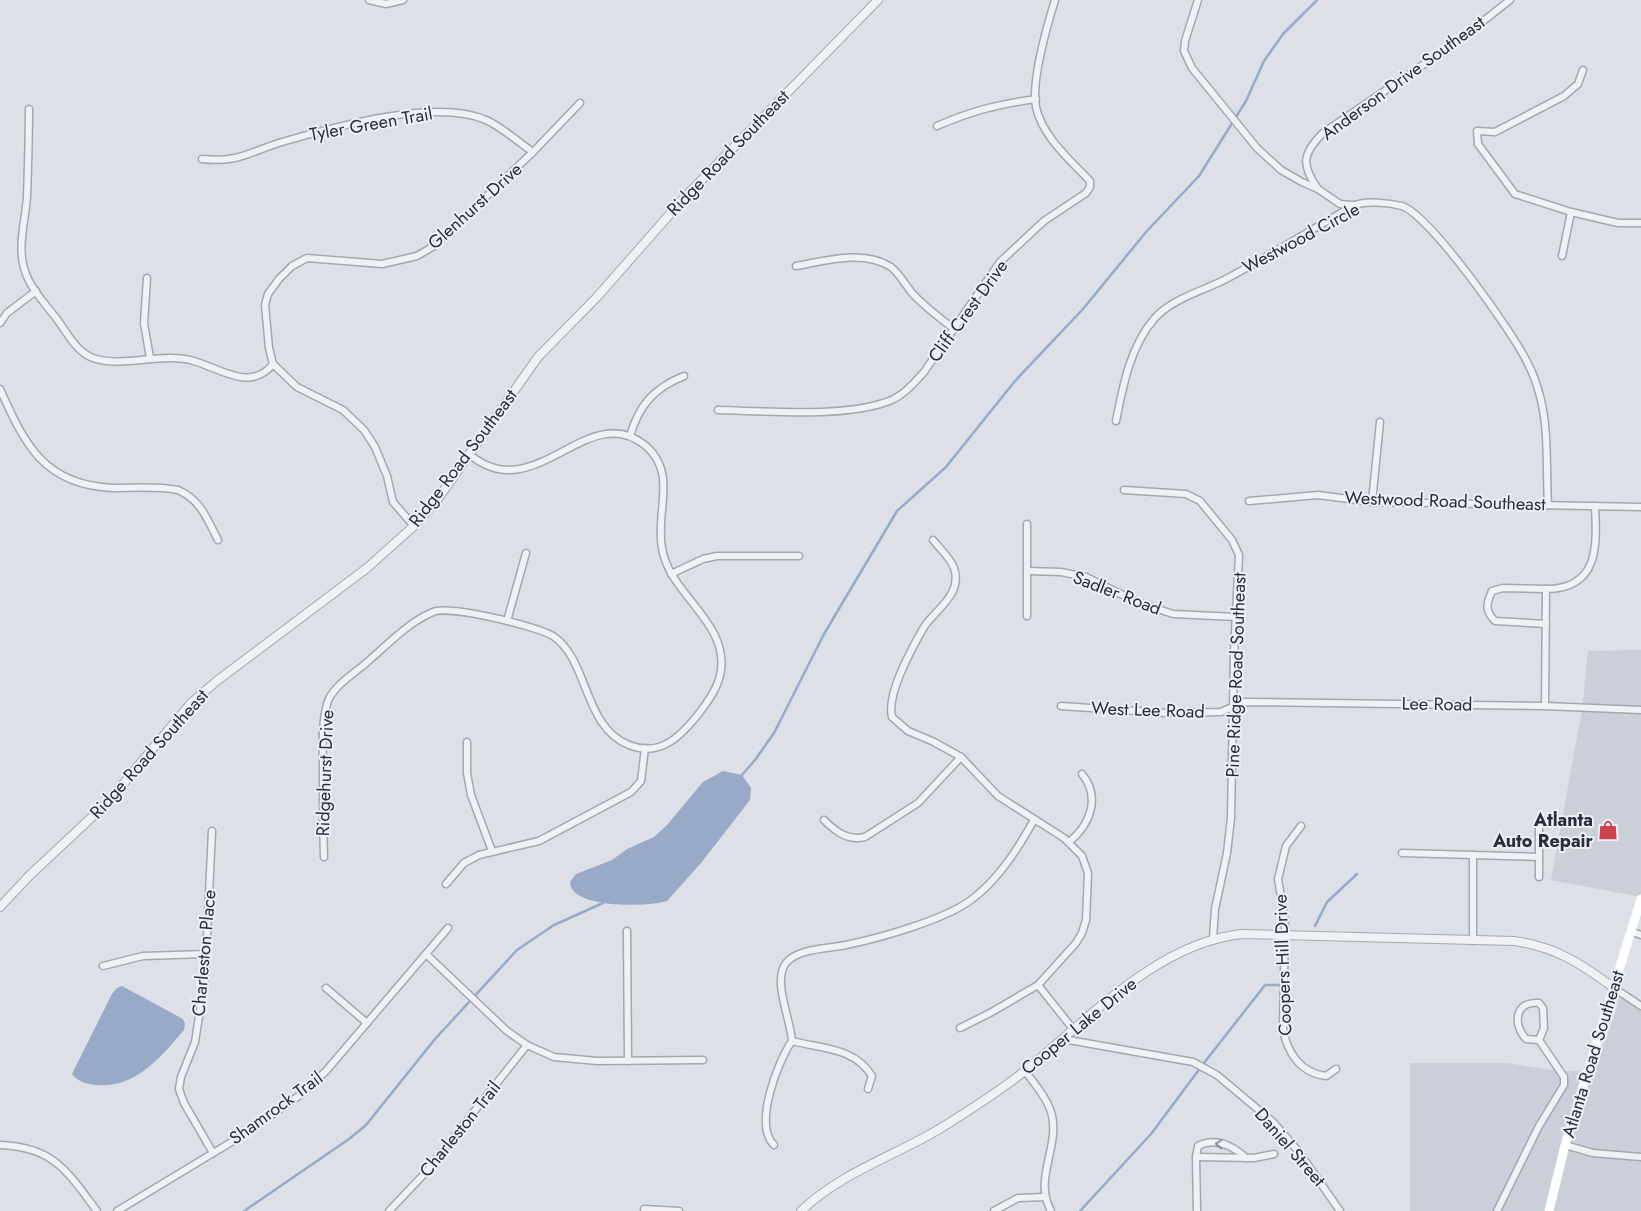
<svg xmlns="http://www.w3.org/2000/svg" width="1641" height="1211" viewBox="0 0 1641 1211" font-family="Jost,sans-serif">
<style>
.built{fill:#cbcfd9}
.water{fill:#98aac7}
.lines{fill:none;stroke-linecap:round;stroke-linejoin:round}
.stream{stroke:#98aac7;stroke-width:2.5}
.minor-casing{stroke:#a3a7b1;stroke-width:9}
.tertiary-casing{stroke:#a3a7b1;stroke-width:10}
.minor{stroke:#f0f1f5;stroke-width:6}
.tertiary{stroke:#f0f1f5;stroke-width:8}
.secondary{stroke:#fff;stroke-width:9}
.oneway{stroke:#8c8f99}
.labels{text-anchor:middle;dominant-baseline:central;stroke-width:4;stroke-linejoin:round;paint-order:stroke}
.street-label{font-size:18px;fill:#272d3d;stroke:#eceff5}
.poi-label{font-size:18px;font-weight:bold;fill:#272d3d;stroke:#eceff5;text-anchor:end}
</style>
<rect width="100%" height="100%" fill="#dde0e7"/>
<g class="built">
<polygon points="1641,650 1641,897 1551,880 1582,710 1588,651"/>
<polygon points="1621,995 1641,1008 1641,1211 1410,1211 1410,1063 1507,1063 1558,1071 1595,1071"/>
</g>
<g class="water">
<path d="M723,771L742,775L751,788L750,800L701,863L667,901C648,907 570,909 570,882L576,874L612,860L627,849L654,837L667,825L703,782Z"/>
<path d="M122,986L183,1019L185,1024L184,1030C161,1057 135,1089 96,1085C87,1084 78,1082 72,1074L112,994L117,988Z"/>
</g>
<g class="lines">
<g class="stream">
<polyline points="742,775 755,760 774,733 824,634 897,511 946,467 1015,381 1083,309 1146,232 1199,176 1246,101 1264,61 1283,34 1317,0"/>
<polyline points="1315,926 1327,902 1357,874"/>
<polyline points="1204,1063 1265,985 1279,985"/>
<polyline points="244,1211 349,1139 366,1125 435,1039 517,950 554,925 603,903"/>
<polyline points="1080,1211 1151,1134 1198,1071"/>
</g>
<defs>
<g id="minor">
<polyline points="369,0 386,4 403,0"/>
<polyline points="1198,0 1185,41 1184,51 1192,68 1257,148 1281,170 1302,182 1318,189 1340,204 1354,205"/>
<polyline points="1583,70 1578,84 1564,96 1495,132 1477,131 1478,144 1515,194 1571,212 1618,223 1641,223"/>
<path d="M29,109C29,138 28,167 27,197C25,225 15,251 28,279C35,294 49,308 59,322C69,336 78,354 96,359C127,367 162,352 194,361C221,369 251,392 273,364"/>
<path d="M937,126C971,111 999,104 1036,99"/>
<path d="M202,159C238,163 249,152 282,142C334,127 435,98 486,120C502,127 518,142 533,152"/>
<path d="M1318,189C1301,165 1302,154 1323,133L1458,41L1510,0"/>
<polyline points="1562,256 1571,212"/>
<path d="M796,266C825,261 863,249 891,267C900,274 905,285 913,294C925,307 940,318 954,329"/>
<polyline points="147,278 144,323 150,358"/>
<polyline points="0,323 7,313 36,291"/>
<path d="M0,389C25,445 44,485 113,488C134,488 156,486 178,490C201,500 207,519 218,540"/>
<path d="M718,410C765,411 846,418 889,401C903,396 914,383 924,372L1000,262L1044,221L1086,193L1090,187V181C1070,160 1042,136 1036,107C1031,81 1047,26 1055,0"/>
<path d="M1116,421C1123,386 1130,347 1154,319C1171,299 1203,291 1226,279C1269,256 1311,230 1353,206C1364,200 1390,203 1402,206C1429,214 1515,335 1528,364C1533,373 1537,385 1540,396C1549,430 1546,470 1548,505"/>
<path d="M630,436C639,405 654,388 684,376"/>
<polyline points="1124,490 1186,494 1200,501 1232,540 1239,555 1234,652 1231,818 1227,853 1215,909 1213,938"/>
<polyline points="1249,501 1318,495 1372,502 1641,507"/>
<polyline points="1372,502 1380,422"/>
<polyline points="1027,524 1027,616"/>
<polyline points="414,526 393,502 387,476 375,447 364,430 343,410 297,387 273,364 269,348 265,305 268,294 279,279 292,266 307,258 382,264 417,256 434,246 533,152 580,103"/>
<path d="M933,540C940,549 950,557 954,568C963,594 936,609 924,627C912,648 886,694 892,717L908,731L932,741L961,757L998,796L1064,838L1082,856L1088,873L1086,920L1082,933L1076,943L1038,985L990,1013L960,1028"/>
<polyline points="1027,571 1061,572 1086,577 1137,602 1173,614 1236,617"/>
<polyline points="671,574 703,559 717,556 799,556"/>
<polyline points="507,621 526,553"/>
<path d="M1546,624L1495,621C1485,611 1486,604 1492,591L1503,588L1546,589"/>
<polyline points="1061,706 1166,713 1221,712 1244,702 1545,706 1641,710"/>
<path d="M1545,706L1546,589C1599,589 1597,546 1595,506"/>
<polyline points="467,742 467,773 471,795 492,851"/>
<path d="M824,820C836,832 848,841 865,837L918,803L961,757"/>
<path d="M1301,826L1286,846L1278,879L1285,920L1283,1029C1287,1052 1300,1073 1326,1076L1336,1069"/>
<polyline points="212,831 205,978 195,1042 181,1077 179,1089 184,1103 213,1153"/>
<path d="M1069,842C1090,825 1101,798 1082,774"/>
<polyline points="1402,853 1539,857"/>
<path d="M324,857C323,829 323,801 323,772C323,750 321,726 327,704C331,688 353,674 365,664C386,646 407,623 433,612C449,605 537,626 553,636C589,660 583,727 629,745C661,758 682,735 700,712C713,695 724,678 721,656C719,634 701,614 688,597C676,582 665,567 662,548C655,512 678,474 646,446C588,397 535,510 469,454"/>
<polyline points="1539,877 1539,824"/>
<polyline points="446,884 464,863 479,855 539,841 631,792 641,781 645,748"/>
<polyline points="627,931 628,1061"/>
<polyline points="1631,931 1641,935"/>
<polyline points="1473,941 1473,855"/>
<polyline points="426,954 507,1031 527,1045 554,1057 597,1061 703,1060"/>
<polyline points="103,966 143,956 206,954"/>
<polyline points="1038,985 1073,1029"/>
<polyline points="326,988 367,1023"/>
<polyline points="1614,988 1641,1006"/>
<polyline points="1063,1039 1193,1062 1217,1075 1273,1122 1299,1152 1340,1211"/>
<path d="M792,1041C822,1049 854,1047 872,1076L868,1089"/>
<path d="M1025,1071C1034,1083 1045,1095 1050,1109C1063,1144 1032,1177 1051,1211"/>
<path d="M0,1145C54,1147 67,1171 97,1211"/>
<path d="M774,1145C753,1125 778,1061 792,1041C791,1020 772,981 786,963C798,948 828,949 846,945C880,938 944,920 971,900C999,879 1017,850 1034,820"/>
<polyline points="1565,1145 1593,1153 1641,1157"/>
<polyline points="1196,1157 1254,1158 1274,1154"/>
<polyline points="644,1209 679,1211"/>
<polyline points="117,1211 243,1135 300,1095 326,1071 448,928"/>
<polyline points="389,1211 426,1172 527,1045"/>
<polyline points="994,1211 1018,1198 1045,1197"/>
<path d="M1197,1211L1196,1157L1198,1146C1216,1137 1233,1146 1246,1158"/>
<path d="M1497,1211L1539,1126L1564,1085V1077L1539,1040L1544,1028L1543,1008L1539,1003C1514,1001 1513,1025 1526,1039L1539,1040"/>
</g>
<g id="tertiary">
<polyline points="0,907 29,876 108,802 191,703 218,680 367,568 414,526 437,500 538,357 597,297 684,198 878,0"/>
<path d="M801,1211C840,1173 895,1156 941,1128C970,1110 1000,1091 1026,1070C1089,1019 1156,944 1241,934L1514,941C1556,947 1580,963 1614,988"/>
</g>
</defs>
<use href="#minor" class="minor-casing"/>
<use href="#tertiary" class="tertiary-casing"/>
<use href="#minor" class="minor"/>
<use href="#tertiary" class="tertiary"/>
<polyline class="secondary" points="1549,1211 1565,1145 1641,899"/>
</g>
<defs><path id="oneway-chevron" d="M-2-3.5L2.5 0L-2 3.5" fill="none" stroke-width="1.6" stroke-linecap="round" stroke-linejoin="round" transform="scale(1.25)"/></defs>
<use class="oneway" href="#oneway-chevron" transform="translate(1219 1144) rotate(-178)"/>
<defs>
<symbol id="shop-bare" viewBox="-9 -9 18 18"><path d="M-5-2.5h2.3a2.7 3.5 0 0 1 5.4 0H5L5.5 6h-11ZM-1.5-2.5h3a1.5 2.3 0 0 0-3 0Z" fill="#cc424a" stroke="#eceff5" stroke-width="2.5" paint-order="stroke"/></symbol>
</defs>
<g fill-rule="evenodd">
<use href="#shop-bare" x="1594" y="816" width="28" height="28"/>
</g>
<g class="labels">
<g class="street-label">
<text transform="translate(1403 78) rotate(-36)">Anderson Drive Southeast</text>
<text transform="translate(371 124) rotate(-10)">Tyler Green Trail</text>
<text transform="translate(728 153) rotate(-46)">Ridge Road Southeast</text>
<text transform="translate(475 206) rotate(-42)">Glenhurst Drive</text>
<text transform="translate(1301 238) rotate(-28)">Westwood Circle</text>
<text transform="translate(968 311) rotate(-54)">Cliff Crest Drive</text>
<text transform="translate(463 458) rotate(-53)">Ridge Road Southeast</text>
<text transform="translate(1445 501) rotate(2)">Westwood Road Southeast</text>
<text transform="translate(1117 593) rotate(21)">Sadler Road</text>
<text transform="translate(1236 675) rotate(-88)">Pine Ridge Road Southeast</text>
<text transform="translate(1437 704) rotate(1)">Lee Road</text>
<text transform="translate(1148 710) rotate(2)">West Lee Road</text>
<text transform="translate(149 754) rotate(-48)">Ridge Road Southeast</text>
<text transform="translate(325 773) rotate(-88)">Ridgehurst Drive</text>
<text transform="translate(204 953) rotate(-85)">Charleston Place</text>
<text transform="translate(1283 965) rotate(-92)">Coopers Hill Drive</text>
<text transform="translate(1079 1026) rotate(-39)">Cooper Lake Drive</text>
<text transform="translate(1593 1054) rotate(-73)">Atlanta Road Southeast</text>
<text transform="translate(276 1108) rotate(-36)">Shamrock Trail</text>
<text transform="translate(460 1129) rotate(-51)">Charleston Trail</text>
<text transform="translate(1290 1147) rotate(49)">Daniel Street</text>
</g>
<g class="poi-label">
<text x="1593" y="820">Atlanta<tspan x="1593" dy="21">Auto Repair</tspan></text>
</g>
</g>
</svg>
